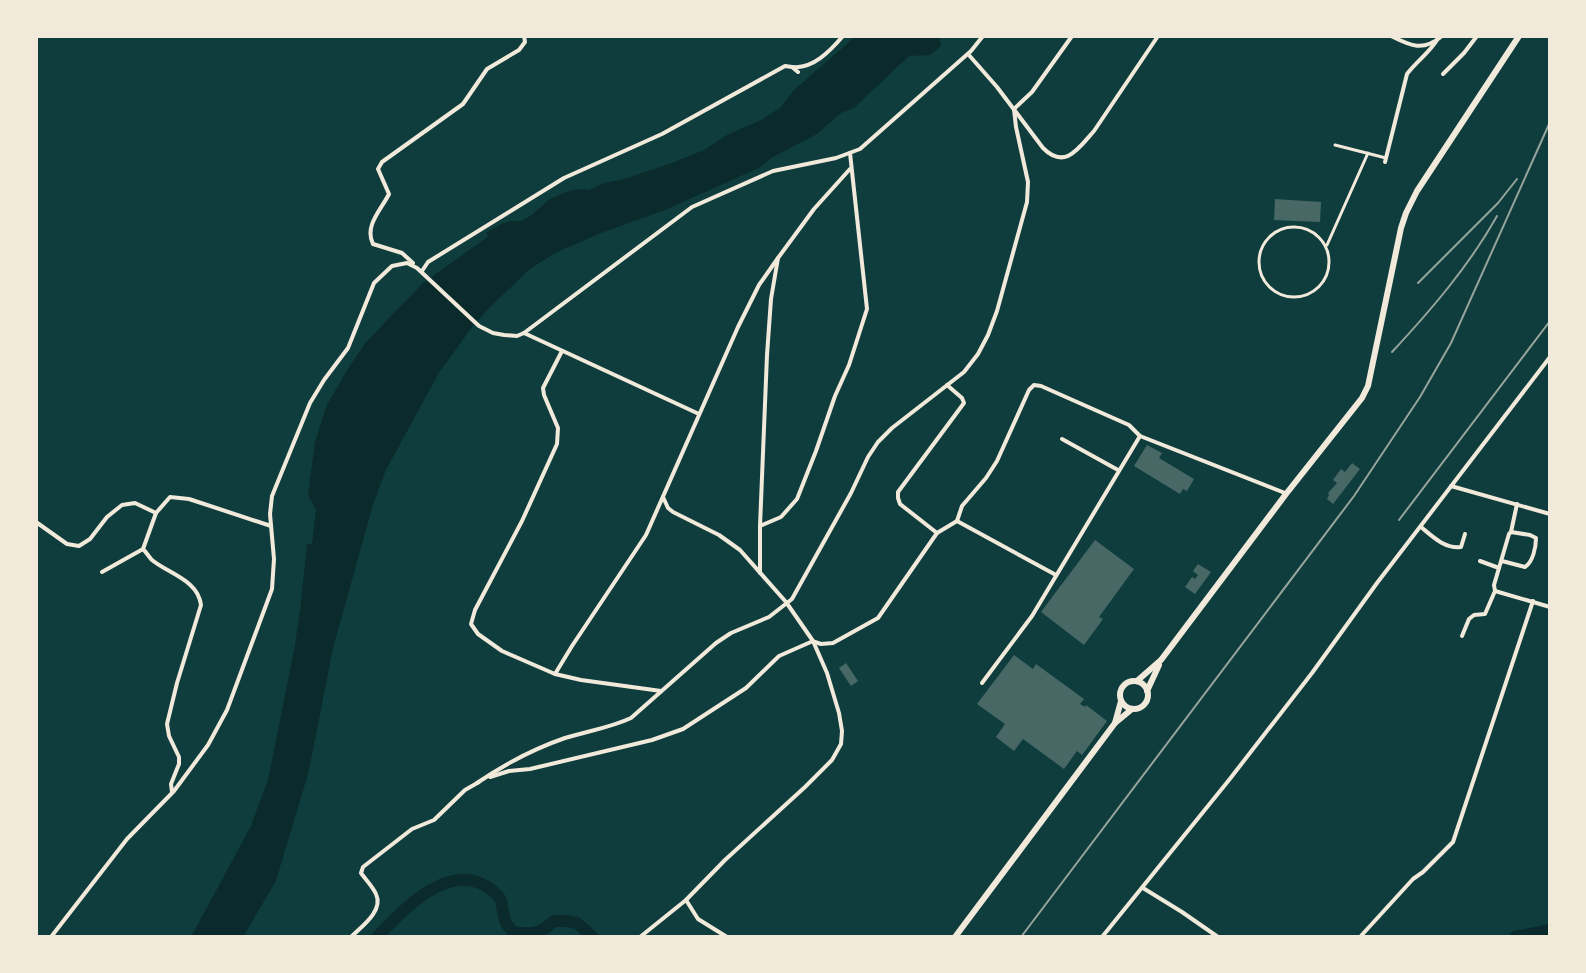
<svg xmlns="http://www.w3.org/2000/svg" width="1586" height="973" viewBox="0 0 1586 973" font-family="Commissioner,sans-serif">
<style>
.water{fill:#0a2a2b}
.pier{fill:#0f3d3e}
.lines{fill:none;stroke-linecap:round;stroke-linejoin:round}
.river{stroke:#0a2a2b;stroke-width:12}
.building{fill:#486865}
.pedestrian{stroke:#f1e9da;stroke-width:3}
.minor{stroke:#f1e9da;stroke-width:4}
.primary{stroke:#f1e9da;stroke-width:6}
.rail{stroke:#97a49c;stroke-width:2}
</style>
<rect width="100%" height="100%" fill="#0f3d3e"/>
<polygon class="water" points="856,36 940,36 941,46 930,55 909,56 854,108 841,113 817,134 771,158 761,167 665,210 601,233 555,253 530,269 489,308 473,326 439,373 386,470 373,505 333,649 309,771 276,881 243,937 191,937 250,828 268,780 295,645 301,603 307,544 312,544 316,510 308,495 315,442 327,405 349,367 367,341 423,283 489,236 486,233 501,224 512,221 521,221 532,215 548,200 564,193 576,189 589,190 604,183 621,180 672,163 704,150 727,135 761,120 780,108 794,90"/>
<polygon class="pier" points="502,296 503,297 490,310 442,376 389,472 371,527 336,650 314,766 297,818 280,882 276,881 309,771 333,649 373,505 386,470 439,373 473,326"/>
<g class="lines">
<g class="river">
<path d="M377,937C404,908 454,856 494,892C506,902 500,908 505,920C506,924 509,927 512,931L520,933H534L544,929L554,921H566L577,923L593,937"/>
<polyline points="1515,937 1550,930"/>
</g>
</g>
<g class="building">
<polygon points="1275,199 1321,202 1320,222 1274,220"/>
<polygon points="1147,445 1162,453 1159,458 1194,479 1187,491 1183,489 1180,494 1134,466"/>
<polygon points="1352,463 1360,469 1333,504 1327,499 1329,495 1328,493 1337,483 1333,480 1341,469 1345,472"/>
<polygon points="1095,540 1134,569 1099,617 1103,619 1084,645 1041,612"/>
<polygon points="1198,564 1211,572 1195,594 1185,587 1192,577 1195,579 1198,575 1193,571"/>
<polygon points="1014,655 1033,669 1036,664 1084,699 1080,704 1085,707 1086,705 1107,721 1082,755 1077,751 1064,769 1023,739 1014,751 996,737 1005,724 977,704"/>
<polygon points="846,663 858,681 851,686 839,668"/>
</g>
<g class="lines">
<g class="pedestrian">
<polyline points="1335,145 1386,158"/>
<circle cx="1294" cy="262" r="35"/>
<polyline points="1327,245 1368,153"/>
</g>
<g class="minor">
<path d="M1391,36C1411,46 1423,52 1442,36"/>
<path d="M968,54L997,87L1043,148C1065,170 1078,149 1094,131L1158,36"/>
<path d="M793,67C813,69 830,51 843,36"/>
<polyline points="1443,74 1464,53 1477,36"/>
<path d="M1385,162L1407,74C1416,62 1429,53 1437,40"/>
<path d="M413,263L402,253L373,244C364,226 381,210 389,194L378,169L382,162L463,104L487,69L519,50L525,42L524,36"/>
<polyline points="422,271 428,262 564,178 662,134 785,66 792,67 798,72"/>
<polyline points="524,333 699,414"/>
<polyline points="562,351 543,388 544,395 558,428 557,444 522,521 475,610 471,624 478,634 502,651 555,674 581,680 661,691"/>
<polyline points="1062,439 1118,470"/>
<polyline points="1451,486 1550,514"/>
<path d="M156,513L143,549C145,551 150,558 152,560C169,574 198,580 201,605L177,683L167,724L169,736L179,757V764L171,784L172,792"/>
<polyline points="957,521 962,506 986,478 997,461 1029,390 1034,385 1041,386 1129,425 1140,436"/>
<polyline points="36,522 67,544 79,546 90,539 107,517 122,505 135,503 156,513 170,497 189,499 271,526"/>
<polyline points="760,526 767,355 771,299 778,258 814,209 850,169"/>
<path d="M1421,527C1433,537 1445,549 1461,547L1465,534"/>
<polyline points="1511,532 1517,504"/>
<polyline points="937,533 900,504 898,498 898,492 964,403 962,398 947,385"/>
<polyline points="1480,561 1499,568 1494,585 1495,591 1550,607"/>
<path d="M1499,568L1509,534L1511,532L1530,535L1536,538C1536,547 1533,562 1525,567L1502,561"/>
<polyline points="102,572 143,549"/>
<polyline points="760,573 760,526 781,517 797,499 816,451 835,396 849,365 867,309 850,153"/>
<polyline points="1462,636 1469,619 1474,615 1485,614 1495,591"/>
<polyline points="815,642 821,644 833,643 878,618 937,533 957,521 1056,575"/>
<polyline points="555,674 572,646 646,535 738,327 759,285 778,258"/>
<polyline points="982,683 1032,616 1140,436 1285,493"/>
<polyline points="490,777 509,771 530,769 652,740 683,729 746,688 779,656 813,641"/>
<path d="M477,783C505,764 533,749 565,738C587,731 610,728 631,718L716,643L731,633L769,617L792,599L851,493L868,457L878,442L892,428L964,372L978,354L988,335L997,311L1027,202L1028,182L1016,127L1014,109L1032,92L1072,36"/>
<polyline points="1143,888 1182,912 1218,937"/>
<polyline points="686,900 698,919 727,937"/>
<polyline points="51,937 127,839 174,791 208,745 227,710 272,589 274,559 270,514 272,496 310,403 324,380 348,348 374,283 392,266 407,263 417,268 479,326 493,333 504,335 517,336 524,333 692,207 773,171 836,158 860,149 971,51 983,36"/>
<path d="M351,937C361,927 384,911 376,894C373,887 366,880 361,873L363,867L412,829L434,820L465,790L479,782"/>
<polyline points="640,937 686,900 725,860 805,787 832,760 841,744 842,731 839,713 827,673 813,641 786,602 740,550 719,535 673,512 668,508 663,497"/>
<polyline points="1102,937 1229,780 1312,673 1377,583 1550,357"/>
<polyline points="1360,937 1413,879 1423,872 1453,842 1533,601"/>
</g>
<g class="primary">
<circle cx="1134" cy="695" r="14"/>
<polyline points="1137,681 1161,660 1286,494 1362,398 1368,386 1401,228 1406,213 1417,191 1519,36"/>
<polyline points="1147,691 1159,665"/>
<polyline points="1115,723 1121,701"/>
<polyline points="955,937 1115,723 1132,709"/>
</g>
<g class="rail">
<polyline points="1418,283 1498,203 1517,179"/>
<path d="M1392,352C1431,310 1469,266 1497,216"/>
<polyline points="1399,520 1550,321"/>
<polyline points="1021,937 1354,496 1420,397 1451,343 1550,122"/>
</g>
</g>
<rect width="1586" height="973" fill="none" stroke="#f1e9da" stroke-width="76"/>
</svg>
